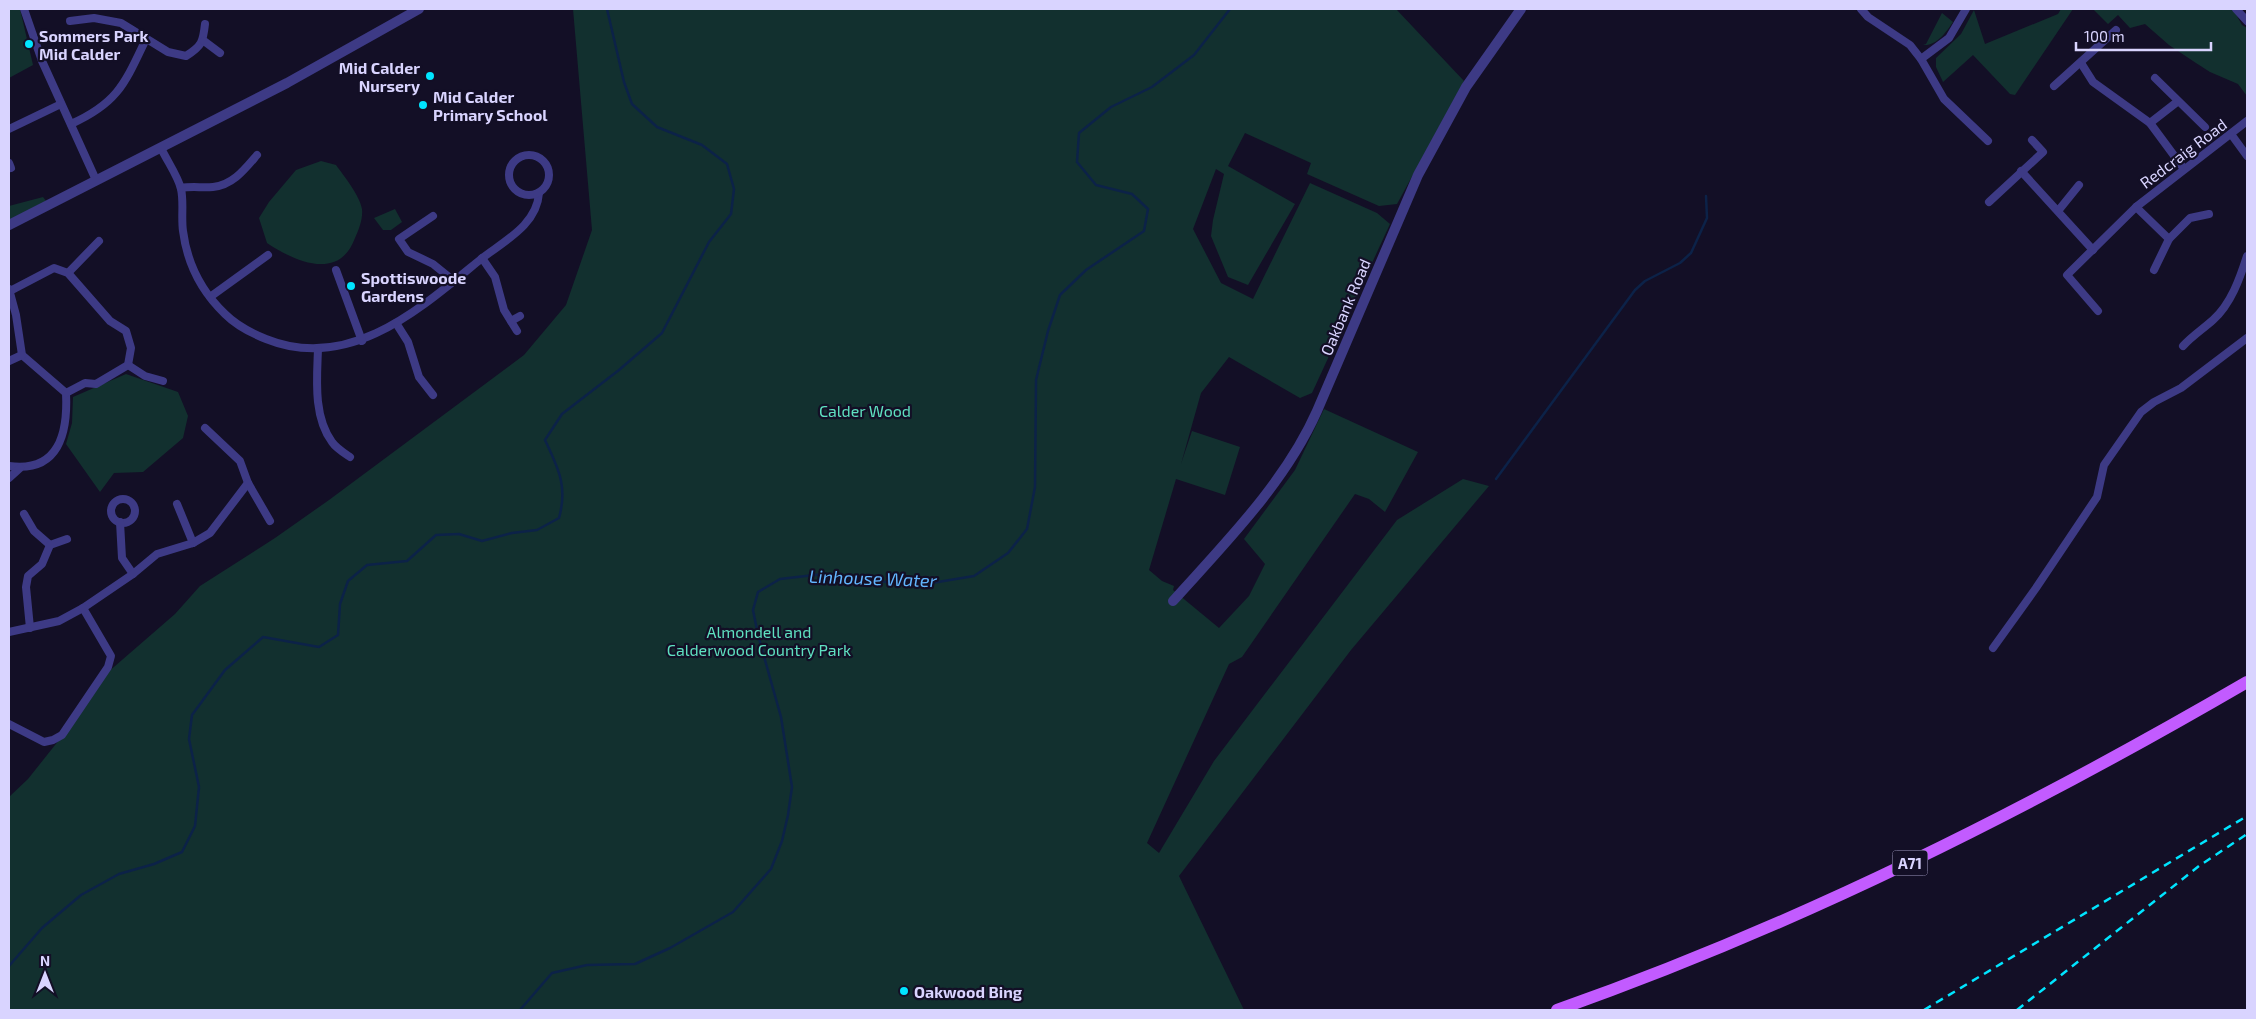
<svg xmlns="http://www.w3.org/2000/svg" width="2256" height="1019" viewBox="0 0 2256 1019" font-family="'Exo 2',sans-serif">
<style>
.green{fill:#12302f}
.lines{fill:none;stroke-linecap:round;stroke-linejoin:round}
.stream{stroke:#0c2248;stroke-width:2.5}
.minor{stroke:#3d3a85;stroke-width:8}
.tertiary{stroke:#3d3a85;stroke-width:10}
.primary{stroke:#c25bff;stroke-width:12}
.rail{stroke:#00e5ff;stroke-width:2.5;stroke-dasharray:8 6;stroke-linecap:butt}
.poi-dot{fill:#00e5ff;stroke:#130f26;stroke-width:2}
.labels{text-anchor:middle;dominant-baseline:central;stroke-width:4.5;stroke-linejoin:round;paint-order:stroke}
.shield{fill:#130f26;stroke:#9e99be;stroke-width:1}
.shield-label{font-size:15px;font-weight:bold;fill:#d9d4ff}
.poi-label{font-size:16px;font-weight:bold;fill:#d9d4ff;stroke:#130f26;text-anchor:start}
.street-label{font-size:16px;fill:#d9d4ff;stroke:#130f26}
.park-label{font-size:16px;fill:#5fe0c0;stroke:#130f26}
.water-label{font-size:18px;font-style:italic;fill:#62b6ff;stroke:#130f26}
</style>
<rect width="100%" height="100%" fill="#130f26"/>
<g class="green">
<polygon points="9,9 20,9 33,65 9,78"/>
<polygon points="573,9 1396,9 1464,81 1397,204 1379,206 1307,174 1311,163 1245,133 1228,166 1295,204 1248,285 1228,277 1211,236 1213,220 1224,174 1216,169 1193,229 1221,283 1253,299 1310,183 1377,213 1390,224 1312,393 1300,398 1229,357 1201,393 1181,464 1192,431 1240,447 1225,495 1176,479 1149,570 1162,581 1174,586 1173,590 1219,628 1249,596 1265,564 1244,539 1295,470 1324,409 1418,452 1385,512 1369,499 1355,494 1242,657 1229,664 1147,843 1159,853 1214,761 1397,520 1463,479 1489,486 1351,650 1179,876 1244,1010 9,1010 9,797 28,779 63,735 107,673 175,614 200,586 275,538 329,500 524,355 566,305 592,230"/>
<polygon points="2061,9 2073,9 2015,95 2010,94 1973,55 1943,82 1936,67 1936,58 1961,34 1974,10 1985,44 2058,14"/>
<polygon points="2093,9 2233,9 2242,25 2247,28 2247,96 2238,84 2210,72 2196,63 2169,45 2145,24 2130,28 2118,15 2108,24"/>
<path d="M1942,13L1953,22C1946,32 1937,46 1923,45L1926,44Z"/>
<path d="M321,161L336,165C344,176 360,196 362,209C363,219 359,229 355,238C339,282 294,261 267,243L259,218L269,202L296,170Z"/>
<polygon points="43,197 46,201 9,220 9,206"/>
<polygon points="395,209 402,222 391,230 383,230 374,218"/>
<polygon points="126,374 178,392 188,416 183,438 143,472 114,473 100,492 66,444 72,423 73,397"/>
</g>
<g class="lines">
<g class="stream">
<polyline points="1496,479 1635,290 1645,281 1680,263 1691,253 1707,218 1706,196"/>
<path d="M9,966L42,928L81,895L119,874L154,864L182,852L195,826L199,787L189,739L192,715L225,670L263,637L319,647L338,635L340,604L348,581L367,565L407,561L436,535L459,534L482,541L512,533L537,530L559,518C568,486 558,468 545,440L562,414L619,370L662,333L709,242L731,214L734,189L727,164L702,145L657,127L632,104L624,82L607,9"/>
<polyline points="520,1010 552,973 587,965 635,964 670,948 733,912 771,869 782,841 788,815 792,787 781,717 758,635 753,610 758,592 780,579 823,574 894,583 932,583 974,576 1008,553 1027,529 1035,487 1036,380 1048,331 1060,295 1086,270 1144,231 1148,209 1132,194 1096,185 1077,162 1079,133 1111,107 1152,87 1194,55 1230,9"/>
</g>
<g class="minor">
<polyline points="24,9 42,61 96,180"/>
<polyline points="1861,9 1868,17 1910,45 1921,59 1944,99 1988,141"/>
<polyline points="2236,9 2247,21"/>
<path d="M70,21L94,18L121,23L168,52L186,56C202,46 203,42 205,24"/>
<polyline points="204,41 220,53"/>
<polyline points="1921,59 1949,38 1966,9"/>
<polyline points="2081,63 2093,82 2150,123 2184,169"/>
<polyline points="2155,78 2205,127"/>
<polyline points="2054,86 2116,30"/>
<polyline points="2150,123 2177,102"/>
<path d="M71,124C118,103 125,83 146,39"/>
<polyline points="9,129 61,104"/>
<polyline points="2231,134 2247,156"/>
<path d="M161,148C167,161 178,176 181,189C184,202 181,217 183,231C187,262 201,291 225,314C237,326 251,333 266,339C350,373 421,308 481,259C504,241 537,225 539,193"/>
<circle cx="529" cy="175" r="20"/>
<polyline points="9,163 11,168"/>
<polyline points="2021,171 2093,250"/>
<path d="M181,188C192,186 202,188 213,187C233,185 245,169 257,155"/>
<polyline points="1989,202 2043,152 2032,140"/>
<polyline points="2136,207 2169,239"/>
<polyline points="2058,211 2079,185"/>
<polyline points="433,216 399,239 408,252 433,264 454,281"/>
<polyline points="482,258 495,277 504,310 517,331"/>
<polyline points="336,270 362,341"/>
<polyline points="2154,270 2169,239 2190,218 2209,214"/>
<polyline points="68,273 99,241"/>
<path d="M9,289L16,315L22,355L66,393C68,433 59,473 9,466"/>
<polyline points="10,291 54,268 68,273 110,321 126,331 131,348 128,365 96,384 85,383 66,393"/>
<polyline points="210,297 268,255"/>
<polyline points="2098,311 2067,275 2136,207 2247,121"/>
<polyline points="511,321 520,316"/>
<polyline points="396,323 408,342 419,377 433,395"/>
<path d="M2183,346C2192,336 2203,329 2213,320C2231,304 2240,278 2247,256"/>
<path d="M318,349C317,378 313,416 332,442C336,448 344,453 350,457"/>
<polyline points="9,361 22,355"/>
<polyline points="128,365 145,376 163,381"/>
<polyline points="205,428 240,461 248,483 270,521"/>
<polyline points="9,478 20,468"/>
<circle cx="123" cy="511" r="12"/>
<polyline points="177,504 193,543"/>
<polyline points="24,514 34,531 50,545"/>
<polyline points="120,522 122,558 133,574"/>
<polyline points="30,628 26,587 28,576 42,564 50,545 67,539"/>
<polyline points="9,632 59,621 83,608 133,574 157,554 193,543 210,533 248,483"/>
<polyline points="1993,648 2036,588 2097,497 2104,465 2141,412 2154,402 2181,388 2247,338"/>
<polyline points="9,724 44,742 53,740 62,735 108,667 111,656 83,608"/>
</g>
<g class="tertiary">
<polyline points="9,225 287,83 419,9"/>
<path d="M1173,601C1225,543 1285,483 1317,411L1418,175L1466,87L1521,9"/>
</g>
<path class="primary" d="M1557,1010C1798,925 2027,810 2247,682"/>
<g class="rail">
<polyline points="1924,1010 2247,816"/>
<polyline points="2017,1010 2199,866 2247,834"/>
</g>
</g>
<g class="poi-dot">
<circle cx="29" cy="44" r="5"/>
<circle cx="430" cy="76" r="5"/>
<circle cx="423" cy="105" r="5"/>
<circle cx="351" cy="286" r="5"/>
<circle cx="904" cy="991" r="5"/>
</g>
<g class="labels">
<rect class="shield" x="1892.5" y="850.5" width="35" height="25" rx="4"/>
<g class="shield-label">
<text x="1910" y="863">A71</text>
</g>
<g class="poi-label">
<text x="39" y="35">Sommers Park<tspan x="39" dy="18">Mid Calder</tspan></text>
<text x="420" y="67" text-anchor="end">Mid Calder<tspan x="420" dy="18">Nursery</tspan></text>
<text x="433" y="96">Mid Calder<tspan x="433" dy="18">Primary School</tspan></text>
<text x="361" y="277">Spottiswoode<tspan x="361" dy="18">Gardens</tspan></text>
<text x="914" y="991">Oakwood Bing</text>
</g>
<g class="street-label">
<text transform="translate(2183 153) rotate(-37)">Redcraig Road</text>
<text transform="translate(1345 307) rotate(-67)">Oakbank Road</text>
</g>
<g class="park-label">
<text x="865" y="410">Calder Wood</text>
<text x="759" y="631">Almondell and<tspan x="759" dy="18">Calderwood Country Park</tspan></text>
</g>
<g class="water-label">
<text transform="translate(873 578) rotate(2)">Linhouse Water</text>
</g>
</g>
<rect width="2256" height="1019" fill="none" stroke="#d9d4ff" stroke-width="20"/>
<g transform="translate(45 974)" stroke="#130f26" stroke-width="4" paint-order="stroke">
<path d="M0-4L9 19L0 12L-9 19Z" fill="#d9d4ff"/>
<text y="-8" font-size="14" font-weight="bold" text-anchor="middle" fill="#d9d4ff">N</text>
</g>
<path d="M2076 42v8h135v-8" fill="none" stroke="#d9d4ff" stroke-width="2.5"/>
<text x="2084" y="42" font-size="15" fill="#d9d4ff" stroke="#130f26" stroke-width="4" paint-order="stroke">100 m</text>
</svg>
